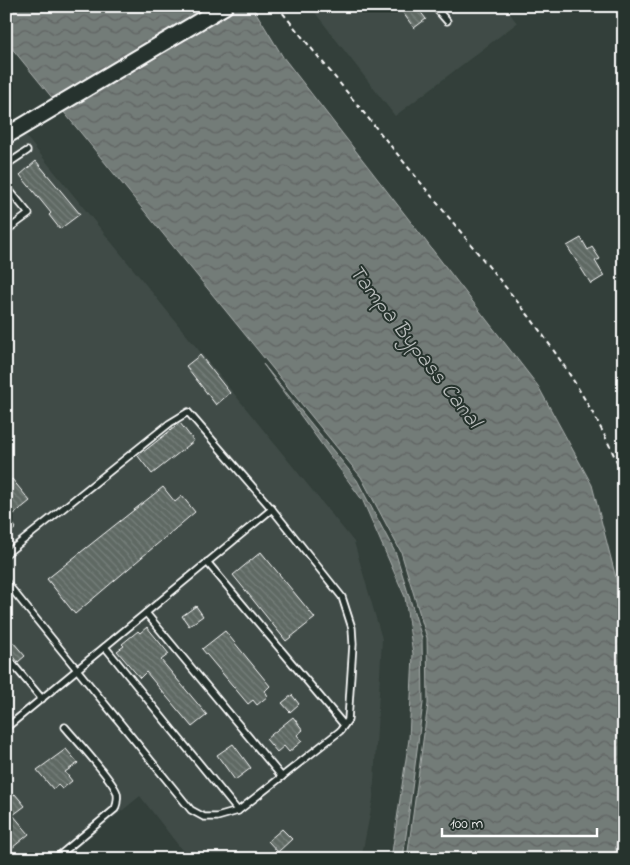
<svg xmlns="http://www.w3.org/2000/svg" width="630" height="865" viewBox="0 0 630 865" font-family="'Indie Flower',sans-serif">
<style>
.built{fill:#404c47}
.water{fill:url(#water-waves);stroke:#abb0ae}
.building{fill:url(#building-back-hatch);stroke:#fff}
.lines{fill:none;stroke-linecap:round;stroke-linejoin:round}
.lane-casing{stroke:#fff;stroke-width:9}
.secondary-casing{stroke:#fff;stroke-width:19}
.path{stroke:#fff;stroke-width:2;stroke-dasharray:5 4;stroke-linecap:butt}
.lane{stroke:#26332d;stroke-width:5.5}
.secondary{stroke:#26332d;stroke-width:15}
.labels{text-anchor:middle;dominant-baseline:central;stroke-width:4;stroke-linejoin:round;paint-order:stroke}
.water-label{font-size:22px;font-style:italic;fill:#b9bdbc;stroke:#26332d}
</style>
<defs>
<pattern id="water-waves" width="16" height="10" patternUnits="userSpaceOnUse" patternTransform="scale(1.25)"><rect width="16" height="10" fill="#737b78"/><path d="M0 5q4-4 8 0t8 0" fill="none" stroke="#606462"/></pattern>
<pattern id="building-back-hatch" width="6" height="6" patternUnits="userSpaceOnUse" patternTransform="scale(1.25)"><rect width="6" height="6" fill="#5f6964"/><path d="M-1 5l2 2M0 0l6 6M5-1l2 2" fill="none" stroke="#77807b"/></pattern>
</defs>
<rect width="100%" height="100%" fill="#333f3a"/>
<filter id="ink" filterUnits="userSpaceOnUse"><feTurbulence type="fractalNoise" baseFrequency=".02" numOctaves="2"/><feDisplacementMap in="SourceGraphic" scale="10" xChannelSelector="R" yChannelSelector="G"/><feConvolveMatrix kernelMatrix="1 2 1 2 8 2 1 2 1" color-interpolation-filters="sRGB"/></filter>
<g filter="url(#ink)">
<g class="built">
<polygon points="310,6 504,6 517,23 395,116"/>
<polygon points="23,133 354,542 382,639 373,799 361,859 189,859 140,796 63,859 6,859 6,143"/>
</g>
<g class="water">
<polygon points="6,6 252,6 283,57 538,386 592,485 624,609 624,794 614,859 407,859 428,704 427,638 401,552 361,477 6,41"/>
<polygon points="263,364 357,480 396,554 422,638 423,703 403,859 391,859 409,739 413,654 405,597 363,501"/>
</g>
<g class="building">
<polygon points="398,6 416,6 426,19 414,28"/>
<polygon points="36,161 80,214 60,229 49,215 51,213 20,175"/>
<polygon points="581,238 588,250 592,247 600,259 595,261 604,276 591,284 567,246"/>
<polygon points="200,355 230,393 216,405 186,366"/>
<polygon points="180,423 194,441 152,474 138,456"/>
<polygon points="12,479 30,501 9,518 16,528 6,536 6,483"/>
<polygon points="163,487 175,502 182,496 195,512 75,614 47,579"/>
<polygon points="261,552 315,618 286,641 233,575"/>
<polygon points="196,606 203,616 189,626 182,616"/>
<polygon points="147,627 169,654 161,660 207,715 192,727 146,672 140,678 117,651 124,646 122,644 138,631 140,633"/>
<polygon points="225,631 270,686 265,691 268,696 257,705 253,700 248,704 202,649"/>
<polygon points="13,642 25,656 18,662 6,647"/>
<polygon points="292,695 299,704 290,712 282,703"/>
<polygon points="293,717 303,730 297,735 302,741 289,752 284,746 277,752 266,739"/>
<polygon points="233,744 251,768 235,780 217,755"/>
<polygon points="66,749 78,763 65,772 72,781 62,789 58,785 53,789 37,770"/>
<polygon points="15,794 25,806 13,815 29,834 6,853 6,801"/>
<polygon points="282,829 292,839 278,852 268,841"/>
</g>
<g class="lines">
<defs>
<g id="lane">
<polyline points="434,6 447,21"/>
<polyline points="6,165 27,151"/>
<polyline points="6,186 29,214 10,228 6,223"/>
<polyline points="6,554 170,423 188,412 272,509 342,597 352,628 353,644 348,720 340,731 238,811 217,817 204,817 191,810 6,582"/>
<polyline points="207,562 344,725"/>
<polyline points="146,613 282,777"/>
<polyline points="105,647 238,811"/>
<polyline points="6,656 42,699"/>
<polyline points="6,728 272,509"/>
<path d="M55,859L115,809C117,804 118,799 117,793C113,780 76,740 65,727"/>
</g>
<polyline id="secondary" points="6,136 225,6"/>
</defs>
<use href="#lane" class="lane-casing"/>
<use href="#secondary" class="secondary-casing"/>
<path class="path" d="M277,6L529,316C566,366 601,420 624,479"/>
<use href="#lane" class="lane"/>
<use href="#secondary" class="secondary"/>
</g>
</g>
<g class="labels">
<g class="water-label">
<text transform="translate(414 347) rotate(52)">Tampa Bypass Canal</text>
</g>
</g>
<rect width="630" height="865" fill="none" stroke="#26332d" stroke-width="25"/>
<rect x="12" y="12" width="605" height="840" fill="none" stroke="#fff" stroke-width="2" filter="url(#ink)"/>
<path d="M442 828v8h155v-8" fill="none" stroke="#ffffff" stroke-width="2.5"/>
<text x="450" y="828" font-size="15" fill="#ffffff" stroke="#26332d" stroke-width="4" paint-order="stroke">100 m</text>
</svg>
